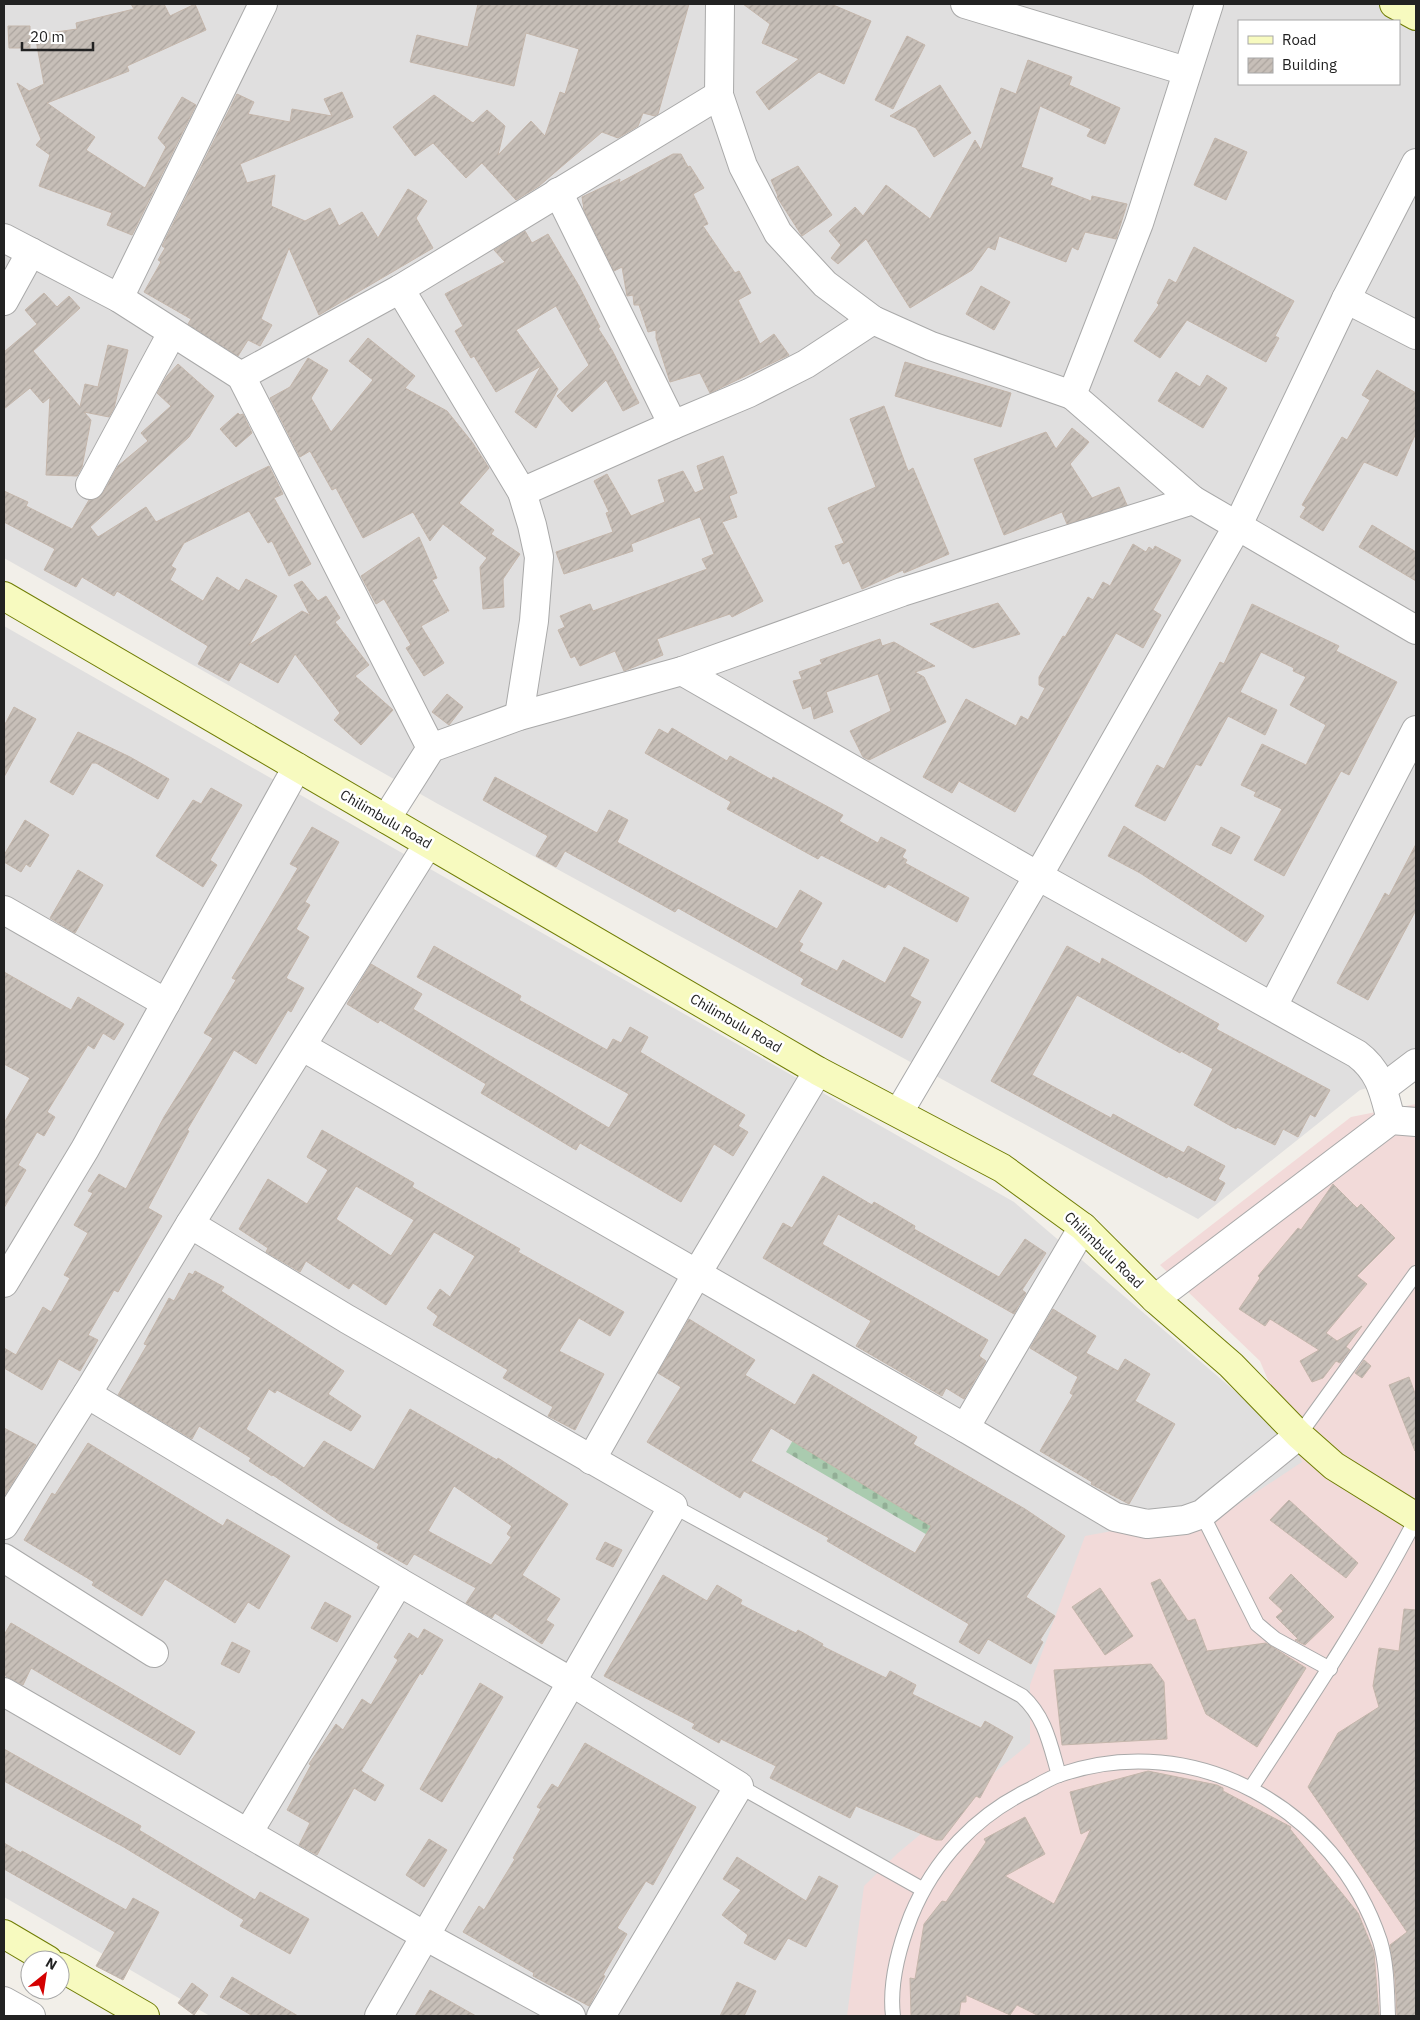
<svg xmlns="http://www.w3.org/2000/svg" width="1420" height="2020" viewBox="0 0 1420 2020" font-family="'IBM Plex Sans',sans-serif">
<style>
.residential{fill:#e0dfdf;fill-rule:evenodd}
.commercial{fill:#f2dad9}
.cemetery{fill:url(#cemetery-stones)}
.building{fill:url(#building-hatch);stroke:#c4b6ab;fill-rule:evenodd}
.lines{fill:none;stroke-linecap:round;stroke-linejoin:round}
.lane-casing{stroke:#a9a9a9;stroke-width:16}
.street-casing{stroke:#a9a9a9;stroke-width:30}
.secondary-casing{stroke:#707d05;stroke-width:30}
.lane{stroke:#fff;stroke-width:14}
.street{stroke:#fff;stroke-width:28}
.secondary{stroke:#f7fabf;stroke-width:28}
.labels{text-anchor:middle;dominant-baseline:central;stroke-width:5;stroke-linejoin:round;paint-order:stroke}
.street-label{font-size:14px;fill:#222;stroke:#fff}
</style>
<defs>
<pattern id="cemetery-stones" width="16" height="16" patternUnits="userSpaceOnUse" patternTransform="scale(1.25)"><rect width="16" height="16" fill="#aacbaf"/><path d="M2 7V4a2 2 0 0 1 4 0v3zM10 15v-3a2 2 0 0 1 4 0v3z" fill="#92ae96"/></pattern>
<pattern id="building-hatch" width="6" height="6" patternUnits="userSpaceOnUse" patternTransform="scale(1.25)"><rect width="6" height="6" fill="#c7bfb8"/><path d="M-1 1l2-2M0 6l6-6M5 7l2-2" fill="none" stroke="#aba49e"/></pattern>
</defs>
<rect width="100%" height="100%" fill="#f2efe9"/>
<g class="residential">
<path d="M4,4H1416L1415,1075L1360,1090L1198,1219L438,804L4,558ZM1239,21H1399V84H1239Z"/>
<polygon points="4,626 1014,1202 1416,1546 1416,2016 210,2016 4,1897"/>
</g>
<polygon class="commercial" points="1416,1104 1416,2016 847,2016 864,1886 898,1853 1030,1743 1030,1685 1085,1536 1231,1509 1302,1462 1260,1361 1160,1265 1351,1117"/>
<polygon class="cemetery" points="809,1413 987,1570 786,1452"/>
<g class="building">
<polygon points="131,4 164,4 170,16 195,4 206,30 127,66 129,71 47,103 95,137 86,150 145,188 166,147 158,138 182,97 196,105 132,235 107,225 112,213 39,186 50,155 36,145 41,139 17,83 29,91 44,84 35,35 77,29 76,23 134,9"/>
<polygon points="478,4 689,4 658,114 655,116 643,113 638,126 618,138 602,132 539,186 516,200 482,163 466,178 433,143 415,156 393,127 434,95 473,123 487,110 505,126 498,155 531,121 545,136 560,92 565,94 579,49 526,33 514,86 410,62 417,35 468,47"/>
<polygon points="743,4 831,4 871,21 844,84 819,72 769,110 756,92 799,59 762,43 770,24"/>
<polygon points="8,26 30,26 30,48 9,48"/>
<polygon points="907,36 925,45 893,109 875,100"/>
<polygon points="1028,60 1072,77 1069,85 1120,108 1105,144 1087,136 1091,129 1040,106 1021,167 1053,178 1050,185 1091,201 1092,196 1127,204 1116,239 1085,232 1078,250 1072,247 1066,262 999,236 995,250 988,247 972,270 910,308 866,239 838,264 831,258 841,245 829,231 855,207 863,216 886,185 930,219 975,140 981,150 1001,88 1016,94"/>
<polygon points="940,85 971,133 934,157 916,128 890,116"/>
<polygon points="342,92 353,117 240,164 247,183 275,175 271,206 305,221 330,208 339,226 362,212 378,238 408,189 427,201 416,218 433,248 319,315 289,248 261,319 272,325 260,346 248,340 238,356 188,324 191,319 144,292 161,262 158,260 165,248 162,246 237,94 254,102 248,114 290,122 292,109 332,116 324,99"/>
<polygon points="1215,138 1247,152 1226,200 1194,185"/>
<polygon points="673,154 681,154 688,167 690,166 704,188 693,194 708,224 703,226 735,273 739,271 751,293 738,300 760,344 774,334 789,355 710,393 700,373 670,382 656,338 656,330 648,332 639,305 634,305 633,295 627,296 622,267 614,271 584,210 582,197 620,179 619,183"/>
<polygon points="798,166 832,215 802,236 777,197 778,196 771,180"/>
<polygon points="525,231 532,243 548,234 579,286 600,327 598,328 612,350 639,403 623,411 606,380 572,412 557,396 589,365 556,306 516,330 558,389 536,428 515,412 541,366 496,392 474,356 471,358 455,331 463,326 445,294 505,262 494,250"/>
<polygon points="1194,247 1294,301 1275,336 1279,338 1266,362 1187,320 1160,358 1134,341 1159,305 1157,303 1169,279 1176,283"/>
<polygon points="981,286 1010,302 994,330 966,314"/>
<polygon points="44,293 57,307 69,296 80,308 33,351 80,407 85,384 98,387 108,345 128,350 114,408 109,417 84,412 91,420 82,467 77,476 46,475 50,397 43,403 30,388 4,409 4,352 37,324 25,310"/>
<polygon points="368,338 415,376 405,388 447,411 472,442 489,468 459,503 494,530 491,534 520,554 503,579 504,607 483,609 480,567 487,558 443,524 430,541 413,512 363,538 336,488 332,490 310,451 300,457 270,398 290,387 308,358 328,370 311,398 331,432 373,380 349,361"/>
<polygon points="905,362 1011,393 1001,427 895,396"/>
<polygon points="178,364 214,396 189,437 90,527 98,537 146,507 156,522 269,466 283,494 274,498 311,564 289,576 272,541 268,543 249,511 184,543 171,566 176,569 170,580 203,601 217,577 239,591 246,579 277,596 249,645 302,611 310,615 294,585 302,581 318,601 326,596 340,618 335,622 369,665 355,676 393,710 361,745 334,720 340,713 295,654 278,683 240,662 229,681 198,664 208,646 117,591 114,596 82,577 76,587 44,570 55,549 4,522 4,491 28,502 26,506 72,529 89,500 98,498 103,493 118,466 148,441 141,433 171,406 157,393 167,376"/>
<polygon points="1377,370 1416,393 1416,433 1397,476 1364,462 1323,531 1300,517 1306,507 1302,505 1342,437 1347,440 1370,400 1362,395"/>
<polygon points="1176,372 1200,387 1207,375 1227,388 1203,428 1158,401"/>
<polygon points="884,406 908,471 913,468 949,554 904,573 903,570 862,589 849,561 843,564 835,546 844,543 828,508 876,487 850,419"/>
<polygon points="238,413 240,415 243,414 252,433 236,447 220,429"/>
<polygon points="1072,428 1089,442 1070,464 1092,498 1119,487 1127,505 1067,524 1062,512 1004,535 974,459 1046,432 1056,449"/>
<polygon points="723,456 737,493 729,496 737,517 722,522 763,601 732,617 730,614 657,639 663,655 624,671 615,651 580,666 575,656 571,658 558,630 565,627 560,616 590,604 593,611 707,569 702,559 714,554 700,517 631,544 633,551 564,574 556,552 613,532 606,513 609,512 594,481 607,474 631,516 665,502 658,480 683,471 695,493 704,489 697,466"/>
<polygon points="1372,525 1416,552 1416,581 1359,547"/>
<polygon points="419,537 437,578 432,580 449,611 445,611 447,612 421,626 444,663 424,676 406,648 411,645 384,599 376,604 361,576"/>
<polygon points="1133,544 1146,552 1149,547 1153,550 1155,546 1181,560 1153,610 1161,615 1143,648 1116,633 1015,812 959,781 952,793 923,777 966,699 1016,726 1021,716 1028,720 1045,688 1039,685 1039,677 1063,636 1065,637 1088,597 1093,600 1103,582 1110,586"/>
<polygon points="998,603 1020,634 973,648 930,624"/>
<polygon points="1252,604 1339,646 1336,651 1397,682 1349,775 1341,771 1284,876 1254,860 1282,809 1254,796 1256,792 1241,785 1262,744 1306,765 1326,725 1290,705 1306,677 1293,671 1294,668 1261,652 1240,692 1277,710 1265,735 1228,716 1201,766 1196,764 1165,821 1135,806 1157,765 1164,769 1220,662 1224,664"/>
<polygon points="880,639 882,646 894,642 935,666 915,672 924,677 946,722 869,760 863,757 850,731 891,711 878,674 826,692 833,712 814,719 811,706 803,709 793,681 802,679 799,672 822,664 820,660"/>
<polygon points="447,694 463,707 449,725 432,712"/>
<polygon points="14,707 36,719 4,777 4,726"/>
<polygon points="672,728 727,761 730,756 772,780 773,777 843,815 839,821 878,843 881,837 906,850 902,857 907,860 905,863 969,898 957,922 888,884 885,888 821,855 818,859 727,809 731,802 645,753 659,729 668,734"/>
<polygon points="78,732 130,757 169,779 158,799 96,763 92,763 73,795 50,782"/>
<polygon points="495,777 597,833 609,810 628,820 617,842 777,929 800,890 822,903 799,942 803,944 799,951 837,971 843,960 885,983 904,947 929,960 910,996 921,1002 902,1038 801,984 804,979 678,908 675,912 565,851 556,867 536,856 548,836 483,800"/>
<polygon points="211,788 242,805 210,860 217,865 203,887 156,856 193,800 201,804"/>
<polygon points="25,820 49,835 30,867 26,864 21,872 4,862 4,855"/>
<polygon points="1124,826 1264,916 1246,942 1140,873 1108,856"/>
<polygon points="312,827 339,842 305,902 310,905 296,929 309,937 286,978 304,988 291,1012 288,1010 256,1064 234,1050 187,1130 189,1131 148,1208 162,1216 118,1292 114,1290 88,1335 98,1340 80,1371 59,1359 42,1390 4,1368 4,1348 16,1355 43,1307 51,1312 70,1278 64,1275 88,1233 74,1225 93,1193 88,1191 99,1174 126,1189 164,1117 213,1038 204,1033 236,980 232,978 298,868 290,864"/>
<polygon points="1221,827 1240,837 1231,854 1212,845"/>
<polygon points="1416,844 1416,910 1368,1000 1337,983 1385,893 1389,896"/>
<polygon points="78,870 103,885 75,933 50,918"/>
<polygon points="434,946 521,996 519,1000 607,1050 613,1039 621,1043 630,1027 648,1037 640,1052 745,1115 738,1126 748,1132 733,1156 714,1144 681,1202 580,1143 576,1150 481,1093 486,1084 380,1020 378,1023 347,1004 371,964 422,994 413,1009 609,1128 629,1094 417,977"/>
<polygon points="1067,946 1100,964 1102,958 1219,1024 1216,1029 1330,1090 1315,1117 1310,1114 1298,1137 1283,1129 1275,1145 1237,1127 1236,1129 1194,1105 1213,1069 1181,1051 1180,1053 1077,995 1032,1075 1111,1118 1113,1114 1184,1153 1188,1146 1225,1166 1218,1179 1225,1183 1215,1201 1168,1176 1167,1178 991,1081"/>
<polygon points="4,972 71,1010 78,997 124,1024 114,1040 103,1033 94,1049 88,1045 47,1112 55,1117 44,1136 37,1132 18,1165 26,1170 4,1208 4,1123 30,1078 4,1064"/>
<path d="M322,1130L414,1183L412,1187L520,1249L518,1252L624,1312L610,1336L579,1318L559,1351L604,1374L575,1430L548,1416L553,1407L503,1378L508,1370L433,1325L438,1316L427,1308L440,1289L450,1297L475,1256L434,1232L386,1305L353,1283L349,1289L306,1261L300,1272L266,1252L268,1248L239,1229L268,1179L307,1204L328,1170L307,1157ZM356,1186L414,1220L391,1256L336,1219Z"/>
<polygon points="823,1176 872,1205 874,1202 915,1226 914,1229 999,1277 1025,1239 1046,1253 1022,1290 1026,1293 1014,1314 838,1214 822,1244 988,1340 979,1356 986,1361 964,1399 946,1388 942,1396 856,1346 871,1321 763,1258 783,1223 792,1228"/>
<polygon points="1333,1184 1357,1208 1361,1204 1395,1238 1357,1276 1367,1284 1326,1333 1337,1341 1362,1326 1346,1347 1350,1350 1340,1363 1336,1361 1323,1378 1312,1382 1300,1361 1319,1350 1270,1319 1265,1326 1239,1309 1260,1278 1258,1276 1298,1228 1301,1230"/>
<path d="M195,1271L224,1287L221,1291L344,1371L328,1394L361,1416L351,1431L277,1390L275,1393L269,1389L246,1429L304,1468L324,1441L374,1470L410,1409L497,1460L498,1458L568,1504L522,1575L560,1599L546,1620L554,1625L542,1644L495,1613L492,1618L466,1603L476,1588L414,1554L407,1565L377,1548L379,1544L339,1521L273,1475L272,1476L249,1461L251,1458L199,1426L192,1439L118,1395L147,1345L144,1344L169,1298L174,1301L189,1273L193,1275ZM454,1486L512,1526L507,1534L511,1537L491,1565L428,1531Z"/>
<polygon points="1053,1309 1096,1336 1086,1353 1118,1371 1125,1359 1150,1374 1135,1401 1175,1424 1129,1504 1091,1484 1092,1482 1040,1451 1073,1395 1070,1393 1078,1377 1030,1348"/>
<path d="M689,1319L755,1360L745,1375L795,1405L813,1374L917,1437L913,1444L1025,1509L1065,1536L1026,1597L1055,1616L1040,1640L1043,1642L1031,1664L988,1639L979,1654L959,1642L969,1624L827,1541L829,1538L744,1491L740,1498L647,1442L681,1387L658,1373ZM771,1428L931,1526L915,1553L751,1461Z"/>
<polygon points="1364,1360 1371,1366 1362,1378 1355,1373"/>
<polygon points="1409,1377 1416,1396 1415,1451 1389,1385"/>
<polygon points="4,1428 36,1445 4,1496"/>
<polygon points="88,1443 223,1526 227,1519 290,1556 259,1609 248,1602 235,1623 165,1579 142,1616 92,1585 94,1582 24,1540 52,1493 55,1495"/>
<polygon points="1289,1500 1358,1563 1346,1578 1270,1520"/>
<polygon points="605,1542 622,1550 613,1567 596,1559"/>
<polygon points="1291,1574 1334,1617 1305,1645 1295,1640 1298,1639 1276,1617 1283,1611 1269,1598"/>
<polygon points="663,1575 707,1601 717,1585 742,1600 740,1604 796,1633 798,1630 823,1644 822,1646 886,1678 890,1671 916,1685 912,1694 981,1728 985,1721 1013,1737 980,1798 976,1796 942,1840 936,1840 856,1806 850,1818 770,1778 776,1766 721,1739 719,1743 692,1728 695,1724 604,1676"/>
<polygon points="1160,1579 1188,1621 1195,1619 1207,1651 1266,1643 1306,1668 1257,1747 1206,1714 1151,1583"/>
<polygon points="1100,1588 1133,1636 1105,1655 1072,1607"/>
<polygon points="325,1602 351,1616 337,1642 311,1628"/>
<polygon points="1404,1609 1416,1610 1416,2016 1397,2016 1395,1978 1390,1945 1407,1932 1308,1787 1338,1733 1379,1707 1373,1686 1379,1648 1399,1651"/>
<polygon points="11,1623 195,1732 180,1755 31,1668 23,1685 4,1675 4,1635"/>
<polygon points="424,1629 443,1640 422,1675 420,1673 361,1771 384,1785 375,1801 354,1788 317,1855 299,1845 310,1823 287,1810 311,1765 309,1764 336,1724 343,1730 362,1699 371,1705 398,1660 394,1657 409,1633 418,1639"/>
<polygon points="232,1642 250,1651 239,1673 221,1664"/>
<polygon points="1151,1664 1164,1682 1167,1739 1062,1745 1054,1670"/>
<polygon points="480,1683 503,1697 442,1802 420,1789"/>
<polygon points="585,1743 696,1807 653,1885 646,1881 617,1928 627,1934 603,1975 605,1976 589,2006 533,1976 534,1973 463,1932 479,1906 484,1910 515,1859 513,1858 541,1809 537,1807 552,1784 558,1788"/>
<polygon points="4,1749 141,1826 139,1830 255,1900 260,1892 309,1919 290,1954 240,1926 244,1920 122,1846 4,1781"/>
<polygon points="1148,1771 1217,1785 1223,1788 1223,1791 1291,1827 1290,1829 1358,1913 1374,1952 1379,2016 1039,2016 1017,2005 1010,2015 966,1995 966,2002 961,2002 959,2016 911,2016 910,1978 915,1979 924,1924 942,1901 946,1902 986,1842 984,1839 1025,1817 1045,1854 1005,1876 1054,1904 1091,1829 1081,1834 1070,1792"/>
<polygon points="429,1839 447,1850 424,1887 406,1875"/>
<polygon points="4,1843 21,1853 22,1851 126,1910 133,1898 159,1912 123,1980 96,1966 115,1932 4,1869"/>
<polygon points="737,1857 806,1901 819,1876 838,1886 806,1947 788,1938 775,1960 744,1943 748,1935 722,1915 741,1890 723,1879"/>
<polygon points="232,1977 298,2016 253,2016 220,1997"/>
<polygon points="737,1982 756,1991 744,2016 720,2016"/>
<polygon points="192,1983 208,1995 194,2015 178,2003"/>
<polygon points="430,1990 476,2016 415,2016"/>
</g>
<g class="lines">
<defs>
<g id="lane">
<polyline points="1299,1435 1416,1273"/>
<path d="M673,1506L1022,1696C1046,1718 1050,1745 1059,1775"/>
<polyline points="1202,1514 1257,1624 1275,1639 1330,1669"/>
<polyline points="739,1786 922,1889"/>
<path d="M1251,1788C1309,1700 1367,1613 1416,1519"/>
<path d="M893,2016C889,1983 899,1947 911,1916C934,1860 976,1815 1031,1789C1040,1784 1050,1778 1059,1775C1195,1728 1336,1809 1380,1941C1387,1964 1387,1992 1388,2016"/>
</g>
<g id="street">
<polyline points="720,4 719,95 743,166 778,233 825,284 873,320 931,346 1072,395"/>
<polyline points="965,4 1186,71"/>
<polyline points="558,192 673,425"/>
<polyline points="4,238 119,298 241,376 431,748"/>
<polyline points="400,289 522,492 532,525 539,557 534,621 519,716"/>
<polyline points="119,298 263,4"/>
<polyline points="1346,299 1416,335"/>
<polyline points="4,301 31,252"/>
<polyline points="241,376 400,289 719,95"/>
<polyline points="90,485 172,333"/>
<polyline points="522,492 673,425 749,393 806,364 873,320"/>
<polyline points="1193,500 1072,395 1139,223 1209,4"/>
<path d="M682,671L1038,876L1357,1054C1381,1072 1384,1094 1391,1120"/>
<polyline points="386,819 431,748 519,716 682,671 902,592 1193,500 1416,630"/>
<polyline points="428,844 190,1224 87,1394 399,1582 570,1681 739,1786 601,2016"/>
<polyline points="4,910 166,1003"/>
<polyline points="1273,1006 1416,730"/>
<polyline points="303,1047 965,1428 1083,1227"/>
<polyline points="1383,1088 1416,1063"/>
<polyline points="899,1112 1038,876 1237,527 1346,299 1416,163"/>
<polyline points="190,1224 347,1319 673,1506 379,2016"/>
<polyline points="4,1283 85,1149 297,767"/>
<polyline points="1155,1299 1391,1120 1416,1122"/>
<polyline points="965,1428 1115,1517 1147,1524 1185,1520 1202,1514 1299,1435"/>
<polyline points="591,1460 696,1275 818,1071"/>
<polyline points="4,1525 87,1394"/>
<polyline points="4,1558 154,1653"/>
<polyline points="4,1692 427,1937 571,2016"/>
<polyline points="248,1833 399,1582"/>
<polyline points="4,2001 31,2016"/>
</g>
<g id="secondary">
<polyline points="1394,4 1416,16"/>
<polyline points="4,596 818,1071 1002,1168 1083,1227 1155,1299 1231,1365 1299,1435 1334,1466 1416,1517"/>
<polyline points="4,1934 48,1960"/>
<polyline points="60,1967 145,2016"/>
</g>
</defs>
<use href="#lane" class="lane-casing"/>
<use href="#street" class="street-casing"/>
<use href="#secondary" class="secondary-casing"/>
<use href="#lane" class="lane"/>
<use href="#street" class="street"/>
<use href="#secondary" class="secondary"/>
</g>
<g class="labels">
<g class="street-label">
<text transform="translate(386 819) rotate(30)">Chilimbulu Road</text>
<text transform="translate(736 1023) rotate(30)">Chilimbulu Road</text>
<text transform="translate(1104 1250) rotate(44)">Chilimbulu Road</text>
</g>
</g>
<rect width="1420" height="2020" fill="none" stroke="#222222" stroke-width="10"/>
<rect x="1238" y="20" width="162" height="65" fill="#ffffff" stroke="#a7a7a7"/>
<rect x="1248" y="36" width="25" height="8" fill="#f7fabf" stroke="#a7a7a7"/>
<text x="1282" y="45" font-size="15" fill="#222222">Road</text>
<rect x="1248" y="58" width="25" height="15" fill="url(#building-hatch)" stroke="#a7a7a7"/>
<text x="1282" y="70" font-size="15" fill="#222222">Building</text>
<g transform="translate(45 1975) rotate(30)"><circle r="24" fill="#ffffff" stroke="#a7a7a7"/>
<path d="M0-4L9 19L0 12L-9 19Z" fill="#d40000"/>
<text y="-8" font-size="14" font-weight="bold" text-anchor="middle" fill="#222222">N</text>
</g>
<path d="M22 42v8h71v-8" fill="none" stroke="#222222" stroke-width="2.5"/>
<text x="30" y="42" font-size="15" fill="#222222" stroke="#ffffff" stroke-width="4" paint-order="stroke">20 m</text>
</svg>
